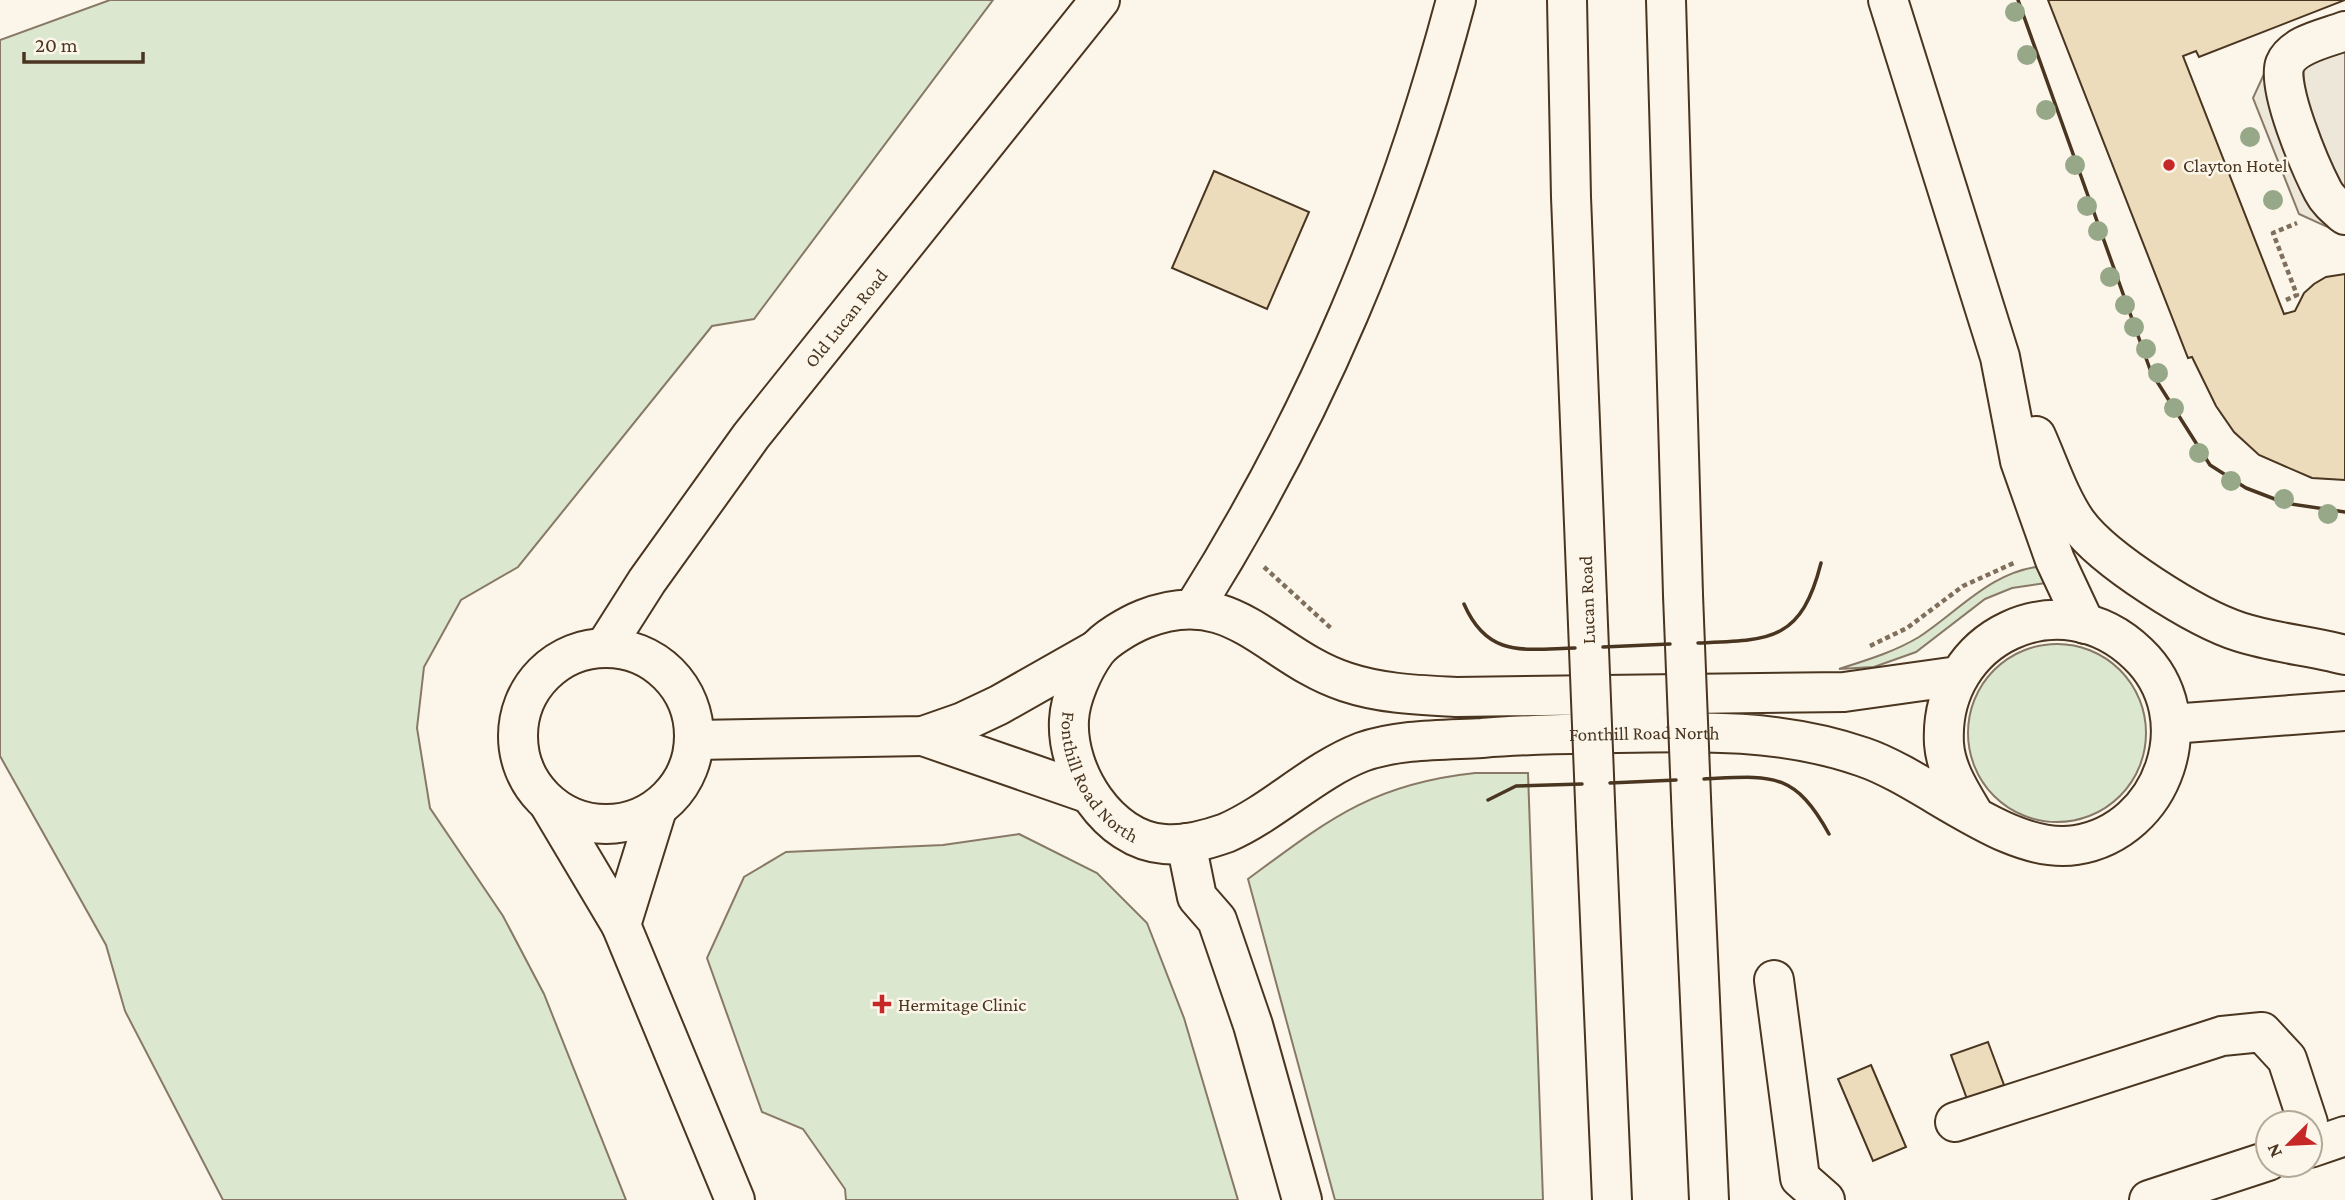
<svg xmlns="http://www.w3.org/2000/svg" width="2345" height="1200" viewBox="0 0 2345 1200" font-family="'Crimson Pro',serif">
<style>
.green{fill:#dce7d0;stroke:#887966;stroke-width:2}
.parking{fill:#ede7d9;stroke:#887966;stroke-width:2}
.building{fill:#ecdcbc;stroke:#4a3520;stroke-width:2}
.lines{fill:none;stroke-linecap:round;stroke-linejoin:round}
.minor-casing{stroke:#4a3520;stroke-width:42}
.major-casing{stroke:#4a3520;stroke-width:42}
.highway-casing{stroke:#4a3520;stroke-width:42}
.path{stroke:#7f6f5c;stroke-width:4.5;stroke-dasharray:5 3.5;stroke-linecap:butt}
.minor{stroke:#fbf6e9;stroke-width:38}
.major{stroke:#fbf6e9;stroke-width:38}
.highway{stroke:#fbf6e9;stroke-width:38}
.highway-bridge-casing{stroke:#4a3520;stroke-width:42;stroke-linecap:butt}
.highway-bridge{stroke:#fbf6e9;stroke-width:38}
.wall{stroke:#4a3520;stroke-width:3.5}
.tree{fill:#96a887}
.poi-dot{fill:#c62828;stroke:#fbf6e9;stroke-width:2.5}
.labels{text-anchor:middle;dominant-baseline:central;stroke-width:5;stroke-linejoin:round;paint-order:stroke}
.poi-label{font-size:19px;fill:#4a3520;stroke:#fbf6e9;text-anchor:start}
.street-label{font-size:19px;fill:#4a3520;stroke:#fbf6e9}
</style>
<rect width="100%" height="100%" fill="#fbf6e9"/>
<g class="green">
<polygon points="110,0 993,0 754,319 712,326 518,567 461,600 424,667 417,728 430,808 503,916 544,994 626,1200 223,1200 125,1011 106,945 0,756 0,40"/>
<path d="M2044,566L2053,582L2012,588L1985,599L1916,652L1874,667L1839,669C1867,660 1894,652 1919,637C1959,611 1992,570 2044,566Z"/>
<circle cx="2057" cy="733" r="89"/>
<path d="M1475,773H1528L1543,1200H1335L1248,879C1328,820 1372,784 1475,773Z"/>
<polygon points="1019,834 1097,873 1147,923 1184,1018 1238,1200 846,1200 845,1189 803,1129 762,1112 707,958 744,877 786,852 943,845"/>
</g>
<polygon class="parking" points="2345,20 2345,235 2299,214 2253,98 2275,50"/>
<g class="building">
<polygon points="2048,0 2345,0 2199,57 2196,51 2183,56 2284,314 2295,311 2304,293 2314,284 2326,277 2345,274 2345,480 2312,478 2259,455 2234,432 2216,406 2192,357 2188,358"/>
<polygon points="1214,171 1309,212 1267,309 1172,268"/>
<polygon points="1988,1042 2004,1085 1967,1099 1951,1055"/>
<polygon points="1871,1065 1906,1147 1873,1161 1838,1079"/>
</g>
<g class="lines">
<defs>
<g id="minor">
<path d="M2345,31C2327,38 2293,44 2285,64C2276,87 2311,168 2323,191C2328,201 2337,208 2345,215"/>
<path id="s1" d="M605,647L647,581L751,436L1100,0"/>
<circle cx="606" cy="736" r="88"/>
<polyline points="923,736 1090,794"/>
<polyline points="695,740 923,736 963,722 999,705 1096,650"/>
<polyline points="549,804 621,925 657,809"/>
<polyline points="621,925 735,1200"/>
<polyline points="1774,980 1800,1178 1825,1200"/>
<polyline points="1955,1122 2222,1036 2262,1032 2287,1059 2308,1123"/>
</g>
<g id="major">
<path id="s2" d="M1958,676L1844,692L1456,697C1419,695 1382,694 1346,682C1269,657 1233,583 1144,619C1129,625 1105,639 1096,651C1083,669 1070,698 1069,720C1066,772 1108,840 1164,844C1185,846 1206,840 1226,833C1274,812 1313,771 1362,752C1399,739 1443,740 1482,738C1527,734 1572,734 1617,733C1701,731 1783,729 1863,757C1928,779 2008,856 2076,845C2164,831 2204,717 2138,654C2061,579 1938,636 1944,744C1946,770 1960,791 1973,813"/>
<polyline points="2171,724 2345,711"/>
<polyline points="2310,1148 2345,1136"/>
<polyline points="2149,1200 2268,1161"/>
</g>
<g id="highway">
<polyline points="1567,0 1571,197 1587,599"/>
<polyline points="1666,0 1683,595"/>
<polyline points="1888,0 2000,357 2020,461 2055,560 2085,624"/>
<path d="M2036,436C2049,465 2059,497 2077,523C2104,560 2196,618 2240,632C2274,643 2311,646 2345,655"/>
<path d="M1194,608C1315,416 1398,219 1456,0"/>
<polyline points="1692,823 1709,1200"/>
<polyline points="1596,826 1612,1200"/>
<polyline points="1186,843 1197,897 1217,920 1253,1025 1302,1200"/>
</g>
</defs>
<use href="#minor" class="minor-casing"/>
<use href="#major" class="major-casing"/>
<use href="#highway" class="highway-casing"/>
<g class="path">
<polyline points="2286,300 2297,295 2273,233 2297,223"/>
<polyline points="1264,567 1333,630"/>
<polyline points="1870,646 1907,628 1963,586 2016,562"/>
</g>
<use href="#minor" class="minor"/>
<use href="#major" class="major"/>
<use href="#highway" class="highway"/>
<defs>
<g id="highway-bridge">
<polyline points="1683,595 1692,823"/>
<polyline points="1587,599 1596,826"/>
</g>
</defs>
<use href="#highway-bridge" class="highway-bridge-casing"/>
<use href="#highway-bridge" class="highway-bridge"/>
<g class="wall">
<polyline points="2018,0 2151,372 2210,465 2246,488 2285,503 2345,512"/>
<path d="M1464,604C1488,659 1525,649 1575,648"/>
<path d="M1698,643C1770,640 1801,642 1821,563"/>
<polyline points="1603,647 1670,644"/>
<path d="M1704,779C1770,776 1794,770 1829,834"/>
<polyline points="1610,783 1676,780"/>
<polyline points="1488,800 1516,786 1582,784"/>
</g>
</g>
<g class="tree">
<circle cx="2015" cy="12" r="10"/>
<circle cx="2027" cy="55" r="10"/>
<circle cx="2046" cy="110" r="10"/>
<circle cx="2250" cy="137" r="10"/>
<circle cx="2075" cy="165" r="10"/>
<circle cx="2273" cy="200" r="10"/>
<circle cx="2087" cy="206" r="10"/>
<circle cx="2098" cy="231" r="10"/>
<circle cx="2110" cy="277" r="10"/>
<circle cx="2125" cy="305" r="10"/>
<circle cx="2134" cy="327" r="10"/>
<circle cx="2146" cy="349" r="10"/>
<circle cx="2158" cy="373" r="10"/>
<circle cx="2174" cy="408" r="10"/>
<circle cx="2199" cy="453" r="10"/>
<circle cx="2231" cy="481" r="10"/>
<circle cx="2284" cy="499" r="10"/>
<circle cx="2328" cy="514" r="10"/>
</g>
<g class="poi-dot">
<circle cx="2169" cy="165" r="7"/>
<path d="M878.5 993.5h7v7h7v7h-7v7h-7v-7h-7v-7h7z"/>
</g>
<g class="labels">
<g class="poi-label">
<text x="2183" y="165">Clayton Hotel</text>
<text x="898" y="1004">Hermitage Clinic</text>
</g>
<g class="street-label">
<text stroke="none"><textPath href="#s1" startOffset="408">Old Lucan Road</textPath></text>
<text transform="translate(1587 600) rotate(-92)">Lucan Road</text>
<text stroke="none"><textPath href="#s2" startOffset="1645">Fonthill Road North</textPath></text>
<text stroke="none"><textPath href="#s2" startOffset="1036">Fonthill Road North</textPath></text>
</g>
</g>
<g transform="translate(2289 1144) rotate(246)"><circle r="33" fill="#fbf6e9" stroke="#b4a999" stroke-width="2"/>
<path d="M0-5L12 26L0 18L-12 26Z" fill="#c62828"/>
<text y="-10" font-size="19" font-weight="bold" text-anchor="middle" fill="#4a3520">N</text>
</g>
<path d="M24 52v10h119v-10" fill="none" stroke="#4a3520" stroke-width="3.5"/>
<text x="35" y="52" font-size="21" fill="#4a3520" stroke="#fbf6e9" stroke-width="5" paint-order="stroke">20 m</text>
</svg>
